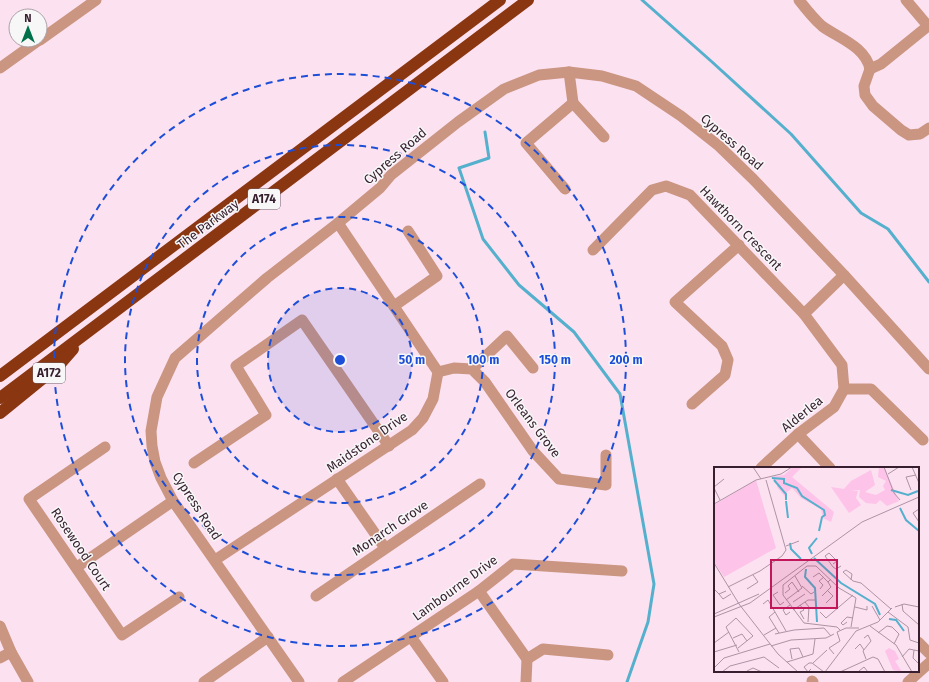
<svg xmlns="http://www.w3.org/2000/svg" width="929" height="682" viewBox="0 0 929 682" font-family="'Fira Sans',sans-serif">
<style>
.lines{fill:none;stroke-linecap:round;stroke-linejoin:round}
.stream{stroke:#54b0cc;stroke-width:3}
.minor{stroke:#ca9581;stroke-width:11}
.highway{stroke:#8a3610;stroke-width:12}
.ring{fill:none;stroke:#1d4ed8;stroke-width:2;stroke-dasharray:7 5}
.labels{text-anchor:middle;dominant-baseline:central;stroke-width:3;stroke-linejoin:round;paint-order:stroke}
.shield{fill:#f7f7f7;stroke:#71606b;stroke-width:1}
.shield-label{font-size:12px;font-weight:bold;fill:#371f2f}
.street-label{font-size:13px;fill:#371f2f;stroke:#f7f7f7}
.inset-river{fill:none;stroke:#54b0cc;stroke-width:2}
.inset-road{fill:none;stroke:#ad93a3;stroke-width:1}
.view{fill:#c2185b;fill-opacity:0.15;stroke:#c2185b;stroke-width:2}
.inset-edge{fill:none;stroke:#371f2f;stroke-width:2}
.centre{fill:#1d4ed8;stroke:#f7f7f7;stroke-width:2}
.ring-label{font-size:12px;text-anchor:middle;font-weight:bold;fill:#1d4ed8;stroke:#f7f7f7;stroke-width:3;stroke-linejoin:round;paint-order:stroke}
</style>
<rect width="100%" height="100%" fill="#fce1f1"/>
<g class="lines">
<g class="stream">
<polyline points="642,0 711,61 791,134 861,213 888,229 929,282"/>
<polyline points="485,132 489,158 459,168 483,239 519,285 574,332 620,394 654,584 648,622 627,682"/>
</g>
<g class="minor">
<path d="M799,0C806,9 813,18 822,26C838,38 865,46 870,69"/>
<polyline points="40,40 96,0"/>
<polyline points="0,68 39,40"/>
<polyline points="870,69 864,86 865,95 873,106 901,130 909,135 920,134 929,128"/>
<polyline points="870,69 881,64 928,26 906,0"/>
<polyline points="573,103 604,137"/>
<polyline points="565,189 526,143 573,103 569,72"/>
<polyline points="593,250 652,190 666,186 690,195 804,314 844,275"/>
<polyline points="394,306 437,276 408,231"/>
<polyline points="472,369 507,336 533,368"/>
<polyline points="438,372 454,368 472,369 485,382 533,451 559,479 606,485 606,455"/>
<polyline points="844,389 871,389 923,440"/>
<polyline points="692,404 725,375 728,360 722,346 675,302 739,245"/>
<polyline points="798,434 830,468"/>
<polyline points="105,447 29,499 122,635 179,597"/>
<polyline points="194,463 266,415 236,366 302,320 389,446"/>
<polyline points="761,468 798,434 834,407 844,389 842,365 804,314"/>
<polyline points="337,479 385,548"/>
<polyline points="215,560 412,430 423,418 433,399 438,372 338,223"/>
<polyline points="77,567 173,501"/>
<polyline points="479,591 527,659 526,682"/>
<polyline points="316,596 480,484"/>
<polyline points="0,626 11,652 28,682"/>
<polyline points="411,637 443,682"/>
<polyline points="918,642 929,653"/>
<polyline points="0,658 11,652"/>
<polyline points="527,659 543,649 608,655"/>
<polyline points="812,681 813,682"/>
<polyline points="204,682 268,637"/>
<polyline points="299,682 173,501 161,478 155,462 152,446 151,431 157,397 175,358 267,278 338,223 380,188 391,175 458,122 504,89 539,75 569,72 602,76 636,86 681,116 719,146 753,179 844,275 929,369"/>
<polyline points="343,682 479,591 513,564 622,571"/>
<polyline points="908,682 929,663"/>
</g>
<g class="highway">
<polyline points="0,376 500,0"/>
<polyline points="0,398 528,0"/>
<polyline points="0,413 59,365 73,349"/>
</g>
</g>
<circle cx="340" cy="360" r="72" fill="#1d4ed8" fill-opacity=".12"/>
<g class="ring">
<circle cx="340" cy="360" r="72"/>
<circle cx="340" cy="360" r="143"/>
<circle cx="340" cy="360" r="215"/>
<circle cx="340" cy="360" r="286"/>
</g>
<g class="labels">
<g class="shield">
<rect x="248" y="189" width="32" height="20" rx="3"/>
<rect x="33" y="363" width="32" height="20" rx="3"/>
</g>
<g class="shield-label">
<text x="264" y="199">A174</text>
<text x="49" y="373">A172</text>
</g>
<g class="street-label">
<text transform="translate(732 142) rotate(41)">Cypress Road</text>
<text transform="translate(395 156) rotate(-41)">Cypress Road</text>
<text transform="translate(208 224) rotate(-37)">The Parkway</text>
<text transform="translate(741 228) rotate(46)">Hawthorn Crescent</text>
<text transform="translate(802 414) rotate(-39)">Alderlea</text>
<text transform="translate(533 423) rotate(53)">Orleans Grove</text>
<text transform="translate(367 442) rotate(-35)">Maidstone Drive</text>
<text transform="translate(197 506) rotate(57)">Cypress Road</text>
<text transform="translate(390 528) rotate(-34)">Monarch Grove</text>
<text transform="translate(81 549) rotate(56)">Rosewood Court</text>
<text transform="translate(455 588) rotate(-36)">Lambourne Drive</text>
</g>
</g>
<g transform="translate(714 467)">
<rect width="205" height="205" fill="#fce1f1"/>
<path d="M79,0H88L78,10L120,45L117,55L109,51L107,42L87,31L78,21L73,25V32L63,20L64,17L56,10L70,8ZM165,0H170L185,34L173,39L166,33L162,37L152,36L145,30L146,23H129L137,14L157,3L161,18L151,25L162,28L171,23L169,19L172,14L164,10ZM42,13L62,81L10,110L0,95V38ZM117,20L144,24L142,31L147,38L135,46ZM175,181L181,184L185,192L181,194L188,205L179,203L171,184Z" fill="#fec3e8"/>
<path class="inset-river" d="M58,11L70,12V16L83,21L88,29L110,43L111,48L108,50L105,64M60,13L72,27V33M177,23L194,28L204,24M72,34L74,51M186,41L192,53L205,64M76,76L77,82L87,92M98,87L95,81L103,71M100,91L127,116L161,137L166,148M92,102L91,110L101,121L103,155M175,152L182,153L190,164"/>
<path class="inset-road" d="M39,0L47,12M170,0L180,26L186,33M198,0L205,16M174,7L185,0M0,20L10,12M0,21L6,33M197,23L192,10L202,8M0,37L42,13L67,7L78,0M205,42L199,46L205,55M72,79L85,74M0,96L25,137M119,97L123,94L115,86L111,89L119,100L122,102L127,99M99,110L105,106L114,115L117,112M137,113L138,107L132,103L129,105L139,114L147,116L177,142M88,119L97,127L100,125M14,120L46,104L68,89L72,83L52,13M33,122L44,115L39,108M106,122L109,118L105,114L110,110M1,123L5,127L12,124M64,125L59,128L66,138L70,135M71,126L76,122L74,119L78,115L85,125M5,127L9,132L17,127M108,129L117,120L114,115M72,133L88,121L81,109M79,135L91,127M91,135L95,140L94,155M112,136L119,129L114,124M25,137L64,187L84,205M49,137L54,133L61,145M188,137L189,144L205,158M76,138L69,143L72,148L76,145M86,138L90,143L86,145L90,152M158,139L166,153M141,140L153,143V139M181,140L190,137L205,140M79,143L94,133H101M106,145L112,151L139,128M174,145L194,160L196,173L205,176M0,147L45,127M0,150L36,136L148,55L205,30M133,155L129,158L127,156L133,150L139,151M156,159L182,178L198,205M126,163L123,160L90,156L69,128V118L93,99H102L125,121L142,131L137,160M65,166L55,150L61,145L72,164M164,166L173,159L178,160L185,167L180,177M61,167L80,163L110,161L117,169M50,168L62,161M19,171L28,167L33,174M150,171L154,168L157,174L149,184L152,192M0,176L15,165M57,179L77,173L112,171L120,167M24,181L39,169L22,151L12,160L25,185M141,182L146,177L150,183M200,183L199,191L205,197M0,185L23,178M120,187L115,181L126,174L123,165L132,161H145M188,190L195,182L205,184M78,192L76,182L85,181L89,190M73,195L99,187L101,172M99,196L113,183M0,201L10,191L56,177M97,202L94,205L90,200L95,196H98L110,205M33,204L39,201L48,205M145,204L150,200L154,205M8,205L16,199L50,190L65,201M111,205L142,164L164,155L178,141M126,205L159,190L164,192L171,205"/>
<path class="view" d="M57,93H123V141H57Z"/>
<rect width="205" height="205" class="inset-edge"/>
</g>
<circle cx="340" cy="360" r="6" class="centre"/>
<g class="ring-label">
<text x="412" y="364">50 m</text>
<text x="483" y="364">100 m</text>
<text x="555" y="364">150 m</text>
<text x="626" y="364">200 m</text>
</g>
<g transform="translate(28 28)"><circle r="19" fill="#f7f7f7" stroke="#aaa1a7"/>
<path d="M0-3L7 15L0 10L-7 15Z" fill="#00704a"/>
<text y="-6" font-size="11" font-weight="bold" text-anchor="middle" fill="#371f2f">N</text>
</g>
</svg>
